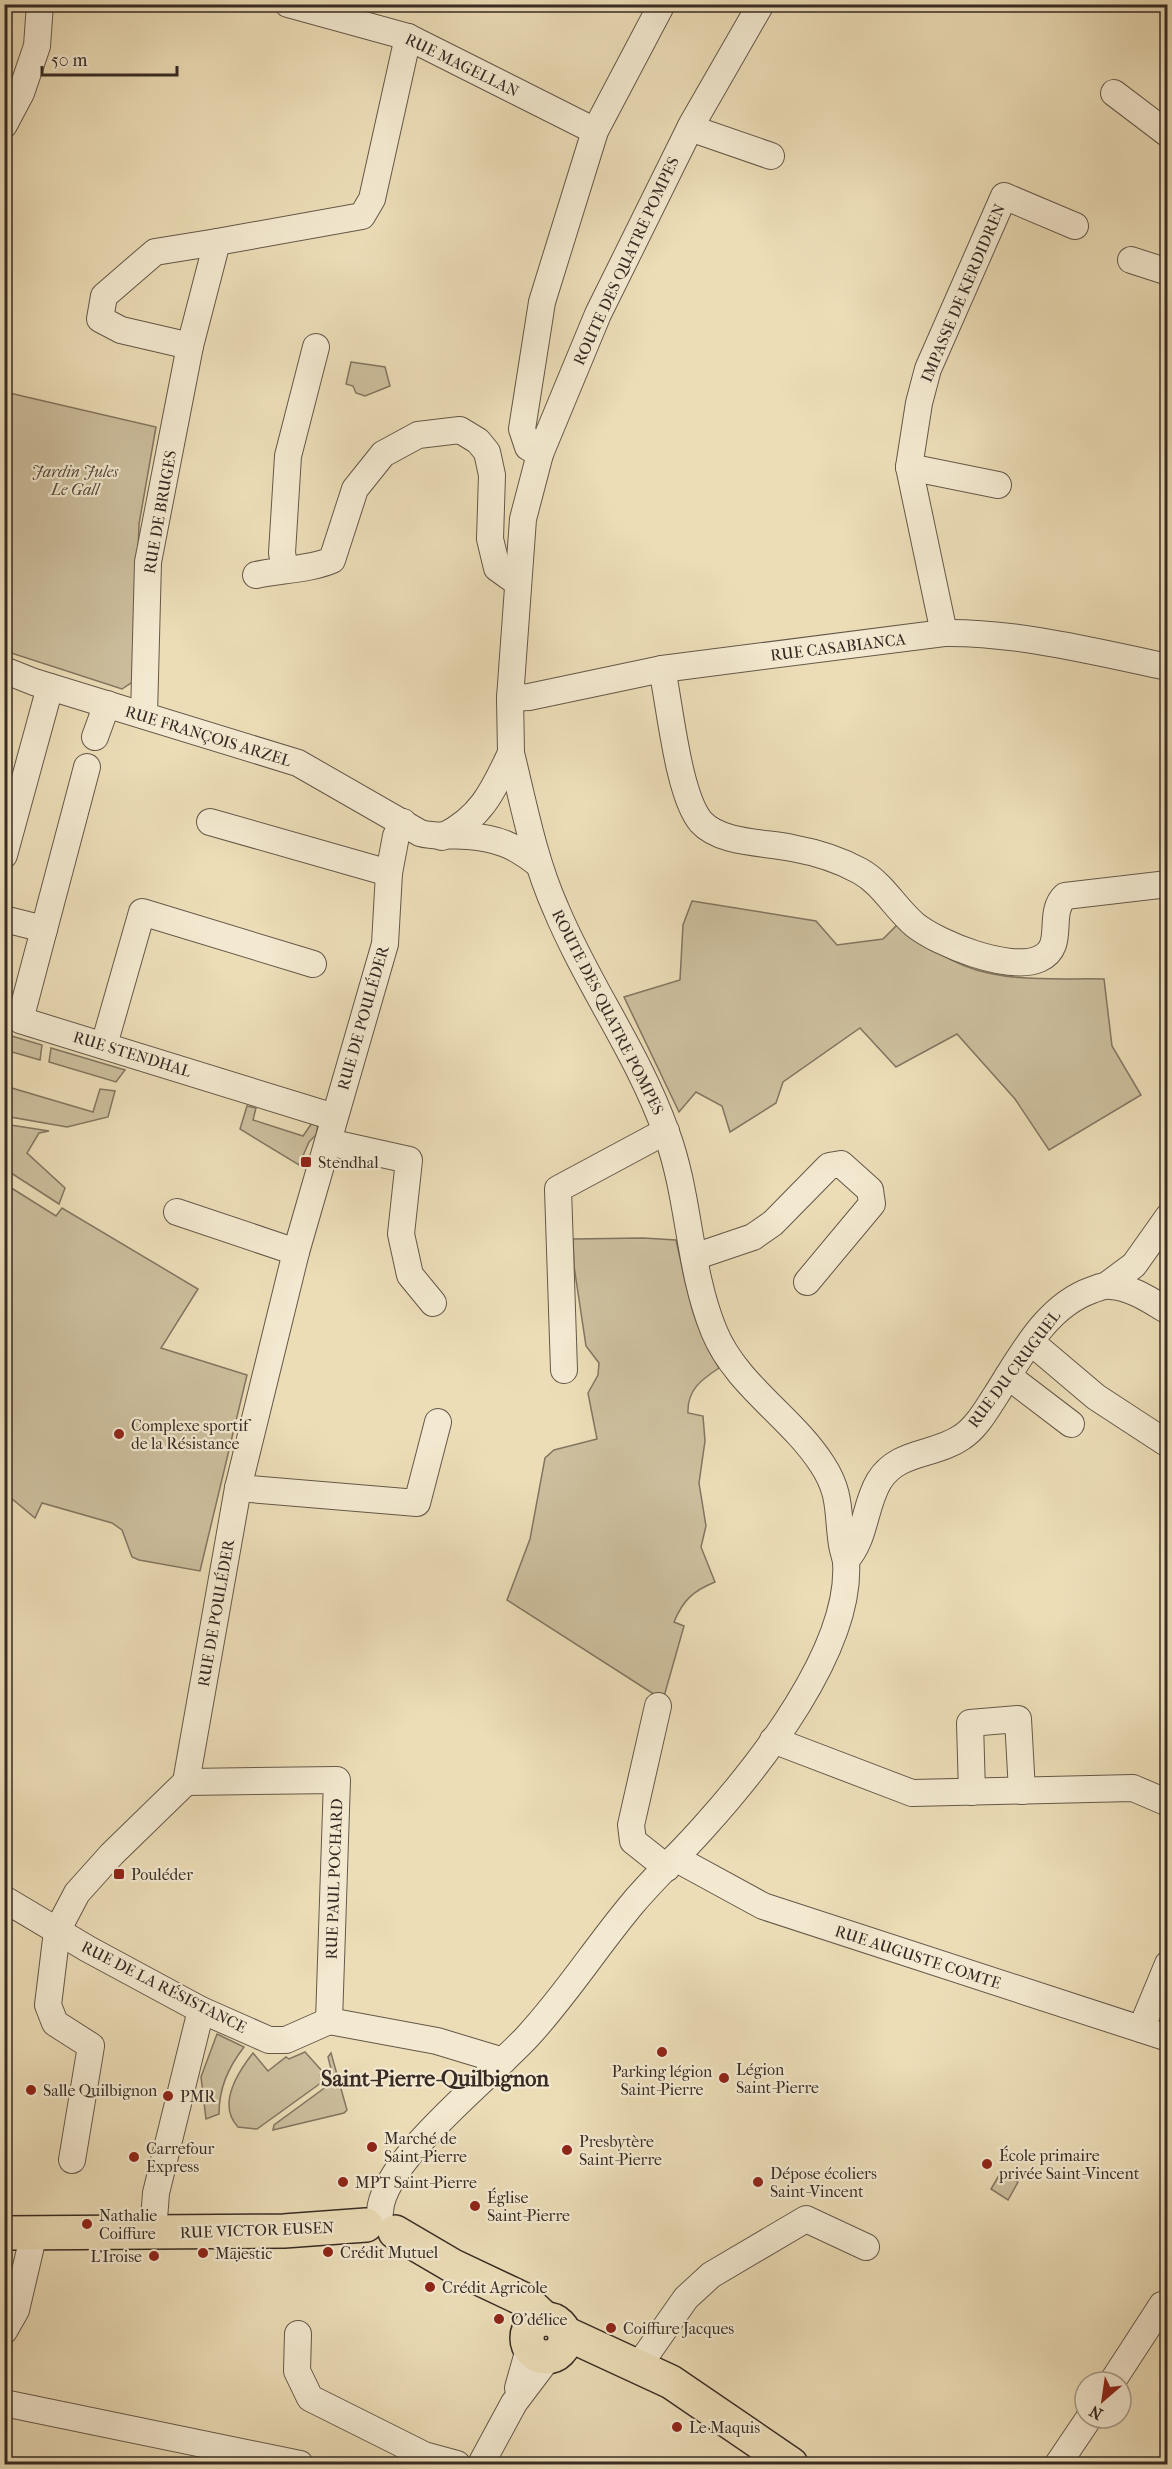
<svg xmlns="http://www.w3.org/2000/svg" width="1172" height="2469" viewBox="0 0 1172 2469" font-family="'IM FELL French Canon',serif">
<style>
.green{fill:#cdbf9e;stroke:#827561;stroke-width:1.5}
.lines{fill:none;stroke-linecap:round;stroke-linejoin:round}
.minor-casing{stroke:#645849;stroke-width:28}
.major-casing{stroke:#372b24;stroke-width:36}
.minor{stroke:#f3e9d0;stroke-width:26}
.major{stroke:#ecddb7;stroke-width:33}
.poi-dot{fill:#8f2418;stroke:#f3e9d0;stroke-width:2}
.labels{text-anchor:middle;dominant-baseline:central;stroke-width:4.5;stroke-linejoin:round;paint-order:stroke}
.street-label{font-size:16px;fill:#372b24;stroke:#f3e9d0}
.park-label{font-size:16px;font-style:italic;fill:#55493c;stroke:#f3e9d0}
.poi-label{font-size:16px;fill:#372b24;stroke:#f3e9d0;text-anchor:start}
.district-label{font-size:22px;font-weight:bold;fill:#372b24;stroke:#f3e9d0}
</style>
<rect width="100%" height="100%" fill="#ecddb7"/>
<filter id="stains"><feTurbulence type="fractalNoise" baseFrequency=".00333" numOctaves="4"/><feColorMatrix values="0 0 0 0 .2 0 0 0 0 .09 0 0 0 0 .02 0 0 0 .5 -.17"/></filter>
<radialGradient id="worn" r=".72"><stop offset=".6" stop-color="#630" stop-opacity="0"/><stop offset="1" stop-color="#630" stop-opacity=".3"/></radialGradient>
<g class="green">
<polygon points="351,362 385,367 390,386 365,396 356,393 353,386 346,384"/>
<polygon points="5,392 156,427 139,524 134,681 122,689 5,651"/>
<path d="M692,901L816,921L837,945L883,939L897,925C918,939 941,957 965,966C1008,983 1059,978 1104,979L1112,1046L1141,1095L1049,1150L1015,1099L957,1034L896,1067L860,1028L783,1082L776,1103L730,1132L722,1106L696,1092L679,1112L624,997L680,980L683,925Z"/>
<polygon points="5,1034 42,1045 40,1060 5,1050"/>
<polygon points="51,1048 125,1070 116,1082 49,1062"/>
<polygon points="5,1086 93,1112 100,1089 115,1091 108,1117 67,1127 5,1116"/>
<polygon points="247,1106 256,1108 253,1120 303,1136 312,1123 318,1125 316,1135 309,1142 299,1165 240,1129"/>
<polygon points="4,1124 49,1131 39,1133 27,1153 65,1188 59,1204 5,1169"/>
<polygon points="5,1184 56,1216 62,1208 198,1289 161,1348 247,1375 200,1571 139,1560 132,1557 122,1530 112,1523 42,1503 35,1518 5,1493"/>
<path d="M643,1238L676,1240C687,1288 692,1326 719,1368C701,1380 687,1390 688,1413L703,1416L705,1441L699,1483L706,1526L701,1547L715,1582C693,1591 683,1600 674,1622L684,1626L663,1700L507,1600L530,1539L545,1458L554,1450L597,1439L588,1393L598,1375L599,1363L586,1346L574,1266L573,1239Z"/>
<path d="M217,2034L244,2047C228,2068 219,2088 219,2114L206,2119L201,2077Z"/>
<path d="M305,2052L323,2072L320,2075L325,2080L257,2129L238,2127C217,2105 238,2072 253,2053L268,2071L286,2057L289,2059Z"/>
<polygon points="331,2053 347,2110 344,2113 273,2130 274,2125 334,2081 328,2057"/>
<polygon points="1001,2172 1018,2182 1008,2200 991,2189"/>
</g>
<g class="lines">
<defs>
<g id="minor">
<polyline points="288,4 408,37 595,131"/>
<polyline points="1114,93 1168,134"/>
<polyline points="4,125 21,93 37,46 40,4"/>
<polyline points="690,128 771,156"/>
<polyline points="1131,260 1168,272"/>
<polyline points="190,346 121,330 100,319 104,296 155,252 217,242"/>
<polyline points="540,454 528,447 522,429 542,302 595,131 662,4"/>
<polyline points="909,467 998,485"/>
<polyline points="285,568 282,553 288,456 316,347"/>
<path d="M256,575C279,570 312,569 332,560L355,489L383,454L418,435L460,430L478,441L487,452L492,475L490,539L497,568L518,583"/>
<polyline points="944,633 909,467 919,403 928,369 1004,196 1075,226"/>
<path d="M662,669C670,706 678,795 701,822C721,844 765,842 792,848C814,852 840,860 860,871C883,884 895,908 915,925C939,944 1009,972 1039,959C1067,947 1046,914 1065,896L1168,884"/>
<path d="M4,670L34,682L298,763L420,833C437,838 452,834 468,836C497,838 516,846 538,864"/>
<path d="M510,698L529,697L662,669L944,633C1017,632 1096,652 1168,667"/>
<polyline points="144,715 148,562 190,346 217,242 362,216 372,199 408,37"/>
<polyline points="95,737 107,704"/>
<polyline points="87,767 20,1020 334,1117"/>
<polyline points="210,822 389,873"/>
<path d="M442,837C481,818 493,791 511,753"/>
<polyline points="4,855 50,687"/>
<polyline points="4,919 44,929"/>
<polyline points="104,1045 142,912 313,964"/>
<polyline points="328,1142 409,1160 401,1234 410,1275 433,1303"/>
<polyline points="177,1212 296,1252"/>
<polyline points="694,1257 753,1237 773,1223 829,1166 841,1164 870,1190 872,1204 807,1282"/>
<polyline points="1107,1285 1134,1265 1168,1217"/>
<polyline points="1031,1342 1096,1397 1168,1444"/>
<polyline points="564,1370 558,1189 666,1131"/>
<polyline points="1008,1376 1071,1424"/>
<polyline points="238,1488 417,1503 438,1422"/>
<path d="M846,1560C866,1538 864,1506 879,1481C898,1450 935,1456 962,1437C977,1427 986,1410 996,1395C1021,1356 1046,1306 1092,1290C1098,1288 1104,1285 1110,1286C1131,1287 1150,1300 1168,1311"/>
<polyline points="658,1706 631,1825 633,1841 667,1868"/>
<polyline points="773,1740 912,1793 1133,1788 1168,1803"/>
<polyline points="186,1782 337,1780 329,2021"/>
<polyline points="972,1792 970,1723 1018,1719 1022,1791"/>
<polyline points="675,1858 763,1906 1168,2038"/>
<polyline points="4,1899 88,1949 201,2010 269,2040 286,2040 329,2021"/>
<polyline points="329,2021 437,2041 503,2061"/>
<polyline points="1141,2029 1168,1964"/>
<polyline points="72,2160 91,2046 55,2023 48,2005 57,1931 77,1893 112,1854 186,1782 238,1488 296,1252 385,944 389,873 396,836 403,822"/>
<path d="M380,2212C382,2161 491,2076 527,2037C566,1995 596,1947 633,1903C655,1877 680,1854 703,1828C759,1766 852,1649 846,1562C846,1560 842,1547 842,1545C837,1513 842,1494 822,1464C791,1416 736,1385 714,1331C688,1268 690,1196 666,1132C638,1053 588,986 556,909C534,860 524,806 511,753L510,698L523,519L540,454L598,314L692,124L761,4"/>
<polyline points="153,2232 156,2193 201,2010"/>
<polyline points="4,2331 16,2310 34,2233"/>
<polyline points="298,2334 297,2371 310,2398 424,2455 457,2464"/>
<polyline points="637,2368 686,2298 711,2275 806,2219 866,2247"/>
<polyline points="1112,2382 1162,2305"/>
<polyline points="518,2388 529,2349"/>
<polyline points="4,2403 300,2464"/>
<polyline points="481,2464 514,2403 548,2358"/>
<polyline points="1058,2464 1089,2418"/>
</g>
<g id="major">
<polyline points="395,2232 453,2266 525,2300 545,2319"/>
<polyline points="4,2233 284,2231 366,2225"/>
<circle cx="546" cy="2338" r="19"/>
<polyline points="565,2333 671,2382 791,2464"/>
</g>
</defs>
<use href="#minor" class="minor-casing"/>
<use href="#major" class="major-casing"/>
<use href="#minor" class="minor"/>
<use href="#major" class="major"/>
</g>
<g class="poi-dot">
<rect x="300" y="1156" width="12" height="12" rx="3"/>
<circle cx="119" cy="1434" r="6"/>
<rect x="113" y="1868" width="12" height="12" rx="3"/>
<circle cx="662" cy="2052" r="6"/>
<circle cx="724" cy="2078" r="6"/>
<circle cx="31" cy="2090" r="6"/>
<circle cx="168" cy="2096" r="6"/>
<circle cx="372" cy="2147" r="6"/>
<circle cx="567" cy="2150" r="6"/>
<circle cx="134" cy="2157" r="6"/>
<circle cx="987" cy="2164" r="6"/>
<circle cx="343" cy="2182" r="6"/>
<circle cx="758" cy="2182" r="6"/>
<circle cx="475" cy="2206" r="6"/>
<circle cx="87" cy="2224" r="6"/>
<circle cx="328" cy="2252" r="6"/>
<circle cx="203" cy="2253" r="6"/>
<circle cx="154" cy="2256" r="6"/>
<circle cx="430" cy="2287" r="6"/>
<circle cx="499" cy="2319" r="6"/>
<circle cx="611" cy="2328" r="6"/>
<circle cx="677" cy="2427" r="6"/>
</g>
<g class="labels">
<g class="street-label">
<text transform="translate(462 65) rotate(26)">RUE MAGELLAN</text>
<text transform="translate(626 261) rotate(-65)">ROUTE DES QUATRE POMPES</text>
<text transform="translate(963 293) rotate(-67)">IMPASSE DE KERDIDREN</text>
<text transform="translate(160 512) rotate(-80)">RUE DE BRUGES</text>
<text transform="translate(838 647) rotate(-7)">RUE CASABIANCA</text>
<text transform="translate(208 736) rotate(17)">RUE FRANÇOIS ARZEL</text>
<text transform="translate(608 1012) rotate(63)">ROUTE DES QUATRE POMPES</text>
<text transform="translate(363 1018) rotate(-74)">RUE DE POULÉDER</text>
<text transform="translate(132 1054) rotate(17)">RUE STENDHAL</text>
<text transform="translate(1014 1369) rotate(-53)">RUE DU CRUGUEL</text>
<text transform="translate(216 1613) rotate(-80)">RUE DE POULÉDER</text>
<text transform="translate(334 1879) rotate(-88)">RUE PAUL POCHARD</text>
<text transform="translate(918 1957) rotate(18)">RUE AUGUSTE COMTE</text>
<text transform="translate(164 1987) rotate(27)">RUE DE LA RÉSISTANCE</text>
<text transform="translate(257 2230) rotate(-2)">RUE VICTOR EUSEN</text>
</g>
<g class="park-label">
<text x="75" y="471">Jardin Jules<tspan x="75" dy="18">Le Gall</tspan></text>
</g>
<g class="poi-label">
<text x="318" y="1162">Stendhal</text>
<text x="131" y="1425">Complexe sportif<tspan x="131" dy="18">de la Résistance</tspan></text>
<text x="131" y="1874">Pouléder</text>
<text x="736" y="2069">Légion<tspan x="736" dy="18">Saint-Pierre</tspan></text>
<text x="662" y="2071" text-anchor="middle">Parking légion<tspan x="662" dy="18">Saint-Pierre</tspan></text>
<text x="43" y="2090">Salle Quilbignon</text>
<text x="180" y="2096">PMR</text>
<text x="384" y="2138">Marché de<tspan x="384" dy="18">Saint-Pierre</tspan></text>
<text x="579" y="2141">Presbytère<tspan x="579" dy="18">Saint-Pierre</tspan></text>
<text x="146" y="2148">Carrefour<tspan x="146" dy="18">Express</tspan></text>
<text x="999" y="2155">École primaire<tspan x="999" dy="18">privée Saint-Vincent</tspan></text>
<text x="770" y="2173">Dépose écoliers<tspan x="770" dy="18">Saint-Vincent</tspan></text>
<text x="355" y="2182">MPT Saint-Pierre</text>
<text x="487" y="2197">Église<tspan x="487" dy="18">Saint-Pierre</tspan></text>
<text x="99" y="2215">Nathalie<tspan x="99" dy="18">Coiffure</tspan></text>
<text x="340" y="2252">Crédit Mutuel</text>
<text x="215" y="2253">Majestic</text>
<text x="142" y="2256" text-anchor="end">L'Iroise</text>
<text x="442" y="2287">Crédit Agricole</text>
<text x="511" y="2319">O'délice</text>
<text x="623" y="2328">Coiffure Jacques</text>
<text x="689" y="2427">Le Maquis</text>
</g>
<g class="district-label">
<text x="435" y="2079">Saint-Pierre-Quilbignon</text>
</g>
</g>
<rect width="1172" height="2469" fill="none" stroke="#ecddb7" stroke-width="24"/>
<rect x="6" y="6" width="1160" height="2457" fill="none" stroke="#372b24" stroke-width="3"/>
<rect x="12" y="12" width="1148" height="2445" fill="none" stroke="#372b24" stroke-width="1.5"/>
<g transform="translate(1103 2400) rotate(209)"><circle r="28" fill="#f3e9d0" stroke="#a89d8b" stroke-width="1.5"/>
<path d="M0-4.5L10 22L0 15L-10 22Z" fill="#8f2418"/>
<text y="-9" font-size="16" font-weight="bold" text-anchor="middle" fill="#372b24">N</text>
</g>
<path d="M42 66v9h135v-9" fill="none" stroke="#372b24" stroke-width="3"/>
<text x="51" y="66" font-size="18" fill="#372b24" stroke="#f3e9d0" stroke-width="4.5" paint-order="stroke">50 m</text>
<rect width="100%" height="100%" filter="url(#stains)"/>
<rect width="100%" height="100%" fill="url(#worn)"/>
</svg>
